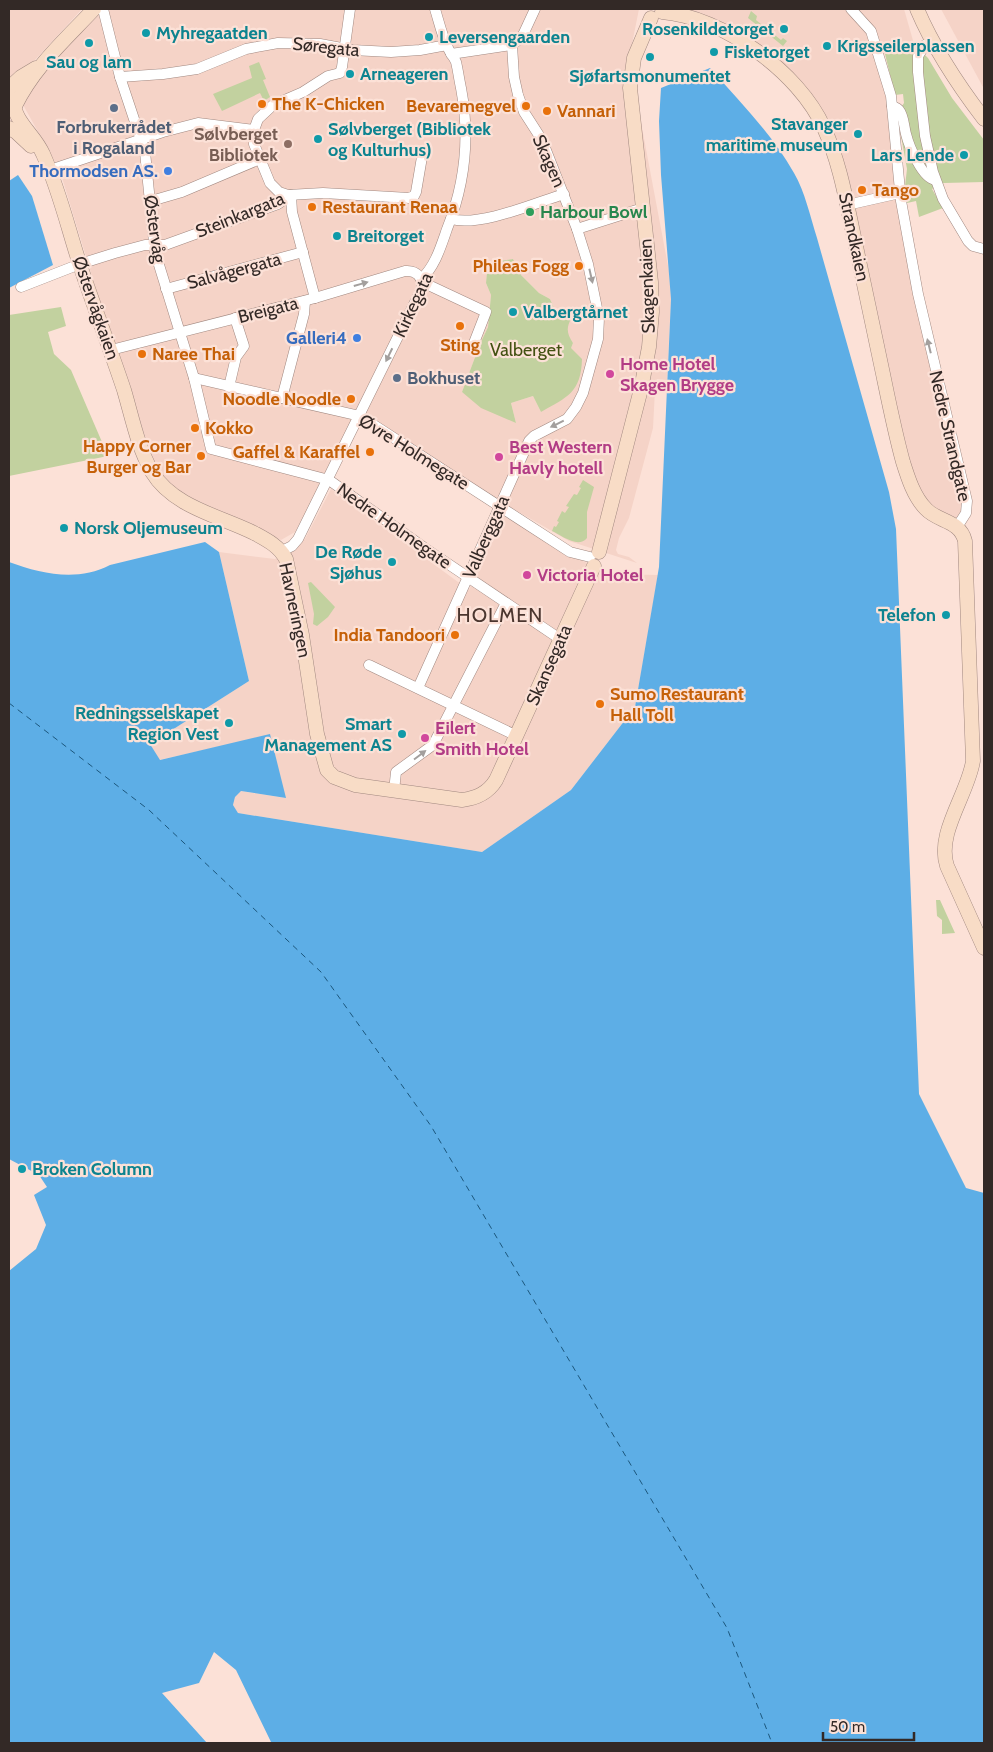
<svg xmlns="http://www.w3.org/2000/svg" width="993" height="1752" viewBox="0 0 993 1752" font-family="Cabin,sans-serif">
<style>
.built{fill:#f5d3c7;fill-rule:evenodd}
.green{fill:#c2d19f}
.water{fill:#5daee6}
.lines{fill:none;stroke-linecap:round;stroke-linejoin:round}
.ferry{stroke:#1c577d;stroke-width:1;stroke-dasharray:6 5;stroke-linecap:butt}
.street-casing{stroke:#a18880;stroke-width:11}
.secondary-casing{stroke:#a18880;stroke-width:15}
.street{stroke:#fff;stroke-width:10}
.secondary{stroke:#f8dcc6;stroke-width:14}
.oneway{fill:#a39f9d}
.culture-dot{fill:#0f9aa8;stroke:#fce1d7;stroke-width:2}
.food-dot{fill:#e8710a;stroke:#fce1d7;stroke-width:2}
.service-dot{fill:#5c6f8a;stroke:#fce1d7;stroke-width:2}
.education-dot{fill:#8d6e63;stroke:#fce1d7;stroke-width:2}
.shop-dot{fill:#3f7fe0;stroke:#fce1d7;stroke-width:2}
.leisure-dot{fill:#2e9e5b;stroke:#fce1d7;stroke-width:2}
.hotel-dot{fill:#d1479c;stroke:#fce1d7;stroke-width:2}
.labels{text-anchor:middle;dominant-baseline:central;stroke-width:4.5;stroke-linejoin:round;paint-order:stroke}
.culture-label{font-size:18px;font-weight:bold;fill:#0d838f;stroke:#fce1d7;text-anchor:start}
.street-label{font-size:18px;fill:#332926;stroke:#fce1d7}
.food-label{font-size:18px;font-weight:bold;fill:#c56008;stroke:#fce1d7;text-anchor:start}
.service-label{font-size:18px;font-weight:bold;fill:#4e5e75;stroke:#fce1d7}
.education-label{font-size:18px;font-weight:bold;fill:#785e54;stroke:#fce1d7;text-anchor:end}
.shop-label{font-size:18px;font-weight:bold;fill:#366cbe;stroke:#fce1d7;text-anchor:end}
.leisure-label{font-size:18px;font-weight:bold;fill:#27864d;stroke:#fce1d7;text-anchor:start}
.park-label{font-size:18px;fill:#435112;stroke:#fce1d7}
.hotel-label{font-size:18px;font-weight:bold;fill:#b23c85;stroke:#fce1d7;text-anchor:start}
.quarter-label{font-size:20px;letter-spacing:1px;fill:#4b362f;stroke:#fce1d7}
</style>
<rect width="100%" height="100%" fill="#fce1d7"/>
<g class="built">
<polygon points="9,9 82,9 9,88"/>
<path d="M94,9H639L629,59L669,271L671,299L667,380L657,379L655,390L653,428L629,518L619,538L616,550L618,554L629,557L637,563L569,541L493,497L358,410L321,485L295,532L281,540L181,493L158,473L112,342L60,171L22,103L38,77ZM513,259L521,275L539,293L550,299L554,308L568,325L567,334L573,343L541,412L533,396L511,403L516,423L462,392L480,344L488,327L491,295L486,283L487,272L485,264Z"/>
<polygon points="687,9 904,9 914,44 885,54 880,59 889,89 901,201 967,501 957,527 919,499 833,152 782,73 727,24"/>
<polygon points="941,9 984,9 984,89"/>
<polygon points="331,489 469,590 502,515 571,555 609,574 658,575 635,707 571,790 482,852 238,813 233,805 235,797 241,791 285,798 270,735 159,760 150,744 249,681 219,552 275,559 305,539"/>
</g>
<g class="green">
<polygon points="751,11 757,16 756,20 781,40 783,38 787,41 783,46 748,18"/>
<polygon points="914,44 928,58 952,98 984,140 984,182 944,183 932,189 943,208 919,217 916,201 907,203 905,186 907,169 897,114 904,103 903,94 895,95 885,54"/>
<polygon points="259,62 266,79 263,80 270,97 264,101 260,93 222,111 213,94 252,78 249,66"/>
<path d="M513,259L521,275L539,293L550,299L554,308L571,319C566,328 567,334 573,343L571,348L582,359C581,393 567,397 541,412L533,396L511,403L516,423L481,408L462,392L480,344L488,327L491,295L486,283L487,272L485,263Z"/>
<polygon points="61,307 66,326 48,332 54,354 71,370 108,456 9,476 9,315"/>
<path d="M583,480L594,487L587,512V538C578,549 561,535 552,531L554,526L556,527L559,522L557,521L562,511L565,513L569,507L566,506L574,494L577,495L581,488L579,487Z"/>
<polygon points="311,582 335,607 328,617 317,626 313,624 314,614 308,583"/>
<polygon points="940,900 955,933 942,934 942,920 937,916 936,900"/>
</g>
<g class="water">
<path d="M710,68C739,101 772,134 794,173C805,192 810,216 817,238L889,492L896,529L919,1094L966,1188L984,1193V1743H268L271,1742L236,1670L214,1652L199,1683L162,1693L207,1743H9V1271L36,1249L46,1225L34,1195L47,1187L39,1175L9,1159V562C42,574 77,582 110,565L205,542L219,552L249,681L150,744L160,760L270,734L286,798L241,791L235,797L233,805L238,813L482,852L571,790L635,707L659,567L671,299L661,175L659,121L661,88Z"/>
<polygon points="18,175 32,196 53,265 9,288 9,181"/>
</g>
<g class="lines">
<polyline class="ferry" points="9,703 149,810 321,972 431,1126 727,1628 772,1743"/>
<defs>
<g id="street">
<polyline points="103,9 120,77 145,152 155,252 194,378 211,449 329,480 429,551 560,639"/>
<polyline points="350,9 342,67 340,73 328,76 303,92 273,105 258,119 254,130 254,144 270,183 279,192 288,195 323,193 409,198 414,196 416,192 422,157"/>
<polyline points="851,9 871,31 891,96 901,201 918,294 967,501 966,513 957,527"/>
<polyline points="925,45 918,56 918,72 925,136 933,172 943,199 968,241 973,246 984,249"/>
<polyline points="451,54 512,45"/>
<polyline points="120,77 163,74 197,69 246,49 278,43 320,44 352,50 391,52 420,50 447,45"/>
<path d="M892,106C895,107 898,108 899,110C904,116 904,127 906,134C909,146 922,178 935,180"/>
<polyline points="50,170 163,132 198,123 254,130"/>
<polyline points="291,195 292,212 315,298"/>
<polyline points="151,201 182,192 260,159"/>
<polyline points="847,205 900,193"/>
<path d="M451,219C480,227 535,203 564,194"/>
<polyline points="577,229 643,208"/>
<path d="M421,279C435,267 441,246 447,229C465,184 470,136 461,88C459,79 458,70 456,62C454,57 450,53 448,48C442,36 439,22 435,9"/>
<polyline points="422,282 486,312 472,348"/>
<polyline points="21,287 80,264 115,253 145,245 165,245 278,204 291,195"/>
<polyline points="166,289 303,252"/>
<path d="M111,350L315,298L405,271C417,270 424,278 421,290L298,539L292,546L282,551"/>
<polyline points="194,378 360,416 570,552 590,557"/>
<polyline points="229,387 236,357 244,346 235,318"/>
<polyline points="282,398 304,314 305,301"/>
<polyline points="369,665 517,736"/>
<polyline points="418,688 529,441 534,436 567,419 576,407 583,393 598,339 599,318 588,264 577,229 542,140 524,112 518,95 514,77 512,45 522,37 535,9"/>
<polyline points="394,791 396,772 433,745 506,603"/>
</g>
<g id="secondary">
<path d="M917,9C934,49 958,85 984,119"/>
<path d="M662,12C723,17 799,72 824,128C840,163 846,200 854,237C864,283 873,328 883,374C889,403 895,433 903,462C908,478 914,497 926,509C938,522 960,520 965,541L973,761C968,794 936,833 947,866L984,948"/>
<polyline points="9,88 21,77 36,68"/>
<path d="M9,96C14,103 14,110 18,117C25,130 37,140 43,154C59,189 68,228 80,265C94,307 110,348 124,390C132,417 138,448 152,472C173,507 220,516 254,533C267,540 279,546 286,559L302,635L317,734L327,770L334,777L355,785L462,800C477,798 488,793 496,780L594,566"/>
<path d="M15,106C34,67 65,40 94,9"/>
<polyline points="9,128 16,132 31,146"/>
<polyline points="599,552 641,389 649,347 652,312 651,282 630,88 634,58 651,18"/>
</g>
</defs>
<use href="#street" class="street-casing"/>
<use href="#secondary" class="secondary-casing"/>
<use href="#street" class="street"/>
<use href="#secondary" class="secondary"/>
</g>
<defs><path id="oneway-solid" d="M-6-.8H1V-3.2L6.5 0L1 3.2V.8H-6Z" transform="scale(1.25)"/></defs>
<g class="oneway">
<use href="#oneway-solid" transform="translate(591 276) rotate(77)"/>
<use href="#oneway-solid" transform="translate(361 284) rotate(-16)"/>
<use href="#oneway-solid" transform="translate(929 346) rotate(-104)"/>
<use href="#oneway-solid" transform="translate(389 355) rotate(116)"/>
<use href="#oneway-solid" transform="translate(557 424) rotate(154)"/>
<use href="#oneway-solid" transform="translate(420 755) rotate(-37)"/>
</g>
<g class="culture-dot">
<circle cx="784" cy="29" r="5"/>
<circle cx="146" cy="33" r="5"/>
<circle cx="429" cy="37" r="5"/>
<circle cx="89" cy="43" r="5"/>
<circle cx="827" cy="46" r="5"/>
<circle cx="714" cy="52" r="5"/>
<circle cx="650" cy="57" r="5"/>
<circle cx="350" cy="74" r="5"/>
<circle cx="858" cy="134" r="5"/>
<circle cx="318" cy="139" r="5"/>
<circle cx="964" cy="155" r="5"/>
<circle cx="337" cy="236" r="5"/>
<circle cx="513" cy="312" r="5"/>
<circle cx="64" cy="528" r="5"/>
<circle cx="392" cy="562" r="5"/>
<circle cx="946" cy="615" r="5"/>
<circle cx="229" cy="723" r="5"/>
<circle cx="402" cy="734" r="5"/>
<circle cx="22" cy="1169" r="5"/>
</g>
<g class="food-dot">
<circle cx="262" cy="104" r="5"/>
<circle cx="526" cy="106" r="5"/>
<circle cx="547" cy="111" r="5"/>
<circle cx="862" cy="190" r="5"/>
<circle cx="312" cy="207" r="5"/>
<circle cx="579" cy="266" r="5"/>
<circle cx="460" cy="326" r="5"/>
<circle cx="142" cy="354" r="5"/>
<circle cx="351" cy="399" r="5"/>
<circle cx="195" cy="428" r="5"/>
<circle cx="370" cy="452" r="5"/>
<circle cx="201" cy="456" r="5"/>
<circle cx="455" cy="635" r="5"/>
<circle cx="600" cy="704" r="5"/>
</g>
<g class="service-dot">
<circle cx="114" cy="108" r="5"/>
<circle cx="397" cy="378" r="5"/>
</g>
<circle class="education-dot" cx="288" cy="144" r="5"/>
<g class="shop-dot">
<circle cx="168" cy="171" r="5"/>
<circle cx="357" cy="338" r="5"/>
</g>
<circle class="leisure-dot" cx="530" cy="212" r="5"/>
<g class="hotel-dot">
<circle cx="610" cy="374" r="5"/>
<circle cx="499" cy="457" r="5"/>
<circle cx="527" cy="575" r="5"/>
<circle cx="425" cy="738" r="5"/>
</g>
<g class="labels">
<g class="culture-label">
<text x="774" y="29" text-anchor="end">Rosenkildetorget</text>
<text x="156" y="33">Myhregaatden</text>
<text x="439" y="37">Leversengaarden</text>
<text x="837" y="46">Krigsseilerplassen</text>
<text x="724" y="52">Fisketorget</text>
<text x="89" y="62" text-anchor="middle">Sau og lam</text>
<text x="360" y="74">Arneageren</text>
<text x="650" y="76" text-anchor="middle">Sjøfartsmonumentet</text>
<text x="848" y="124" text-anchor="end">Stavanger<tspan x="848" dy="21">maritime museum</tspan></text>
<text x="328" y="129">Sølvberget (Bibliotek<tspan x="328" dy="21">og Kulturhus)</tspan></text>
<text x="954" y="155" text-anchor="end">Lars Lende</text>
<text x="347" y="236">Breitorget</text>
<text x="523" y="312">Valbergtårnet</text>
<text x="74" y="528">Norsk Oljemuseum</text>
<text x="382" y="552" text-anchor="end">De Røde<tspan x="382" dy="21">Sjøhus</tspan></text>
<text x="936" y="615" text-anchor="end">Telefon</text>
<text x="219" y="713" text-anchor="end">Redningsselskapet<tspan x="219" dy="21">Region Vest</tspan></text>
<text x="392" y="724" text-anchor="end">Smart<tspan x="392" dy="21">Management AS</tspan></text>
<text x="32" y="1169">Broken Column</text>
</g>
<g class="street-label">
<text transform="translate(326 47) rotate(6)">Søregata</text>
<text transform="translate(549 161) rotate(66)">Skagen</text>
<text transform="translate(240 215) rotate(-22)">Steinkargata</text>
<text transform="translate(155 229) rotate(82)">Østervåg</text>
<text transform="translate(854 237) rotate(78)">Strandkaien</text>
<text transform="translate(234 271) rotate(-15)">Salvågergata</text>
<text transform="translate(647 286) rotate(-92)">Skagenkaien</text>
<text transform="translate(413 305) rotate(-65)">Kirkegata</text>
<text transform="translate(96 308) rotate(71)">Østervågkaien</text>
<text transform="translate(268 310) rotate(-14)">Breigata</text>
<text transform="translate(950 436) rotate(77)">Nedre Strandgate</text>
<text transform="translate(414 452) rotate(32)">Øvre Holmegate</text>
<text transform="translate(394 526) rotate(35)">Nedre Holmegate</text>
<text transform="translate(486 537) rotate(-66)">Valberggata</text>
<text transform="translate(295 610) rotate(78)">Havneringen</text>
<text transform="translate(549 665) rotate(-66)">Skansegata</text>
</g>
<g class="food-label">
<text x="272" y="104">The K-Chicken</text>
<text x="516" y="106" text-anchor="end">Bevaremegvel</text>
<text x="557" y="111">Vannari</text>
<text x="872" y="190">Tango</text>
<text x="322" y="207">Restaurant Renaa</text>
<text x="569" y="266" text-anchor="end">Phileas Fogg</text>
<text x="460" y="345" text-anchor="middle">Sting</text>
<text x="152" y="354">Naree Thai</text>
<text x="341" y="399" text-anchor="end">Noodle Noodle</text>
<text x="205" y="428">Kokko</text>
<text x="191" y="446" text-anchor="end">Happy Corner<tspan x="191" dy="21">Burger og Bar</tspan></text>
<text x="360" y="452" text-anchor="end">Gaffel &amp; Karaffel</text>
<text x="445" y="635" text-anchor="end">India Tandoori</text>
<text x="610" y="694">Sumo Restaurant<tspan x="610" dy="21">Hall Toll</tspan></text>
</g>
<g class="service-label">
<text x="114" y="127">Forbrukerrådet<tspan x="114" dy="21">i Rogaland</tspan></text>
<text x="407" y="378" text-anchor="start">Bokhuset</text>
</g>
<g class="education-label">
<text x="278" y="134">Sølvberget<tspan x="278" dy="21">Bibliotek</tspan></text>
</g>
<g class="shop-label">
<text x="158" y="171">Thormodsen AS.</text>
<text x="347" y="338">Galleri4</text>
</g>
<g class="leisure-label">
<text x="540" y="212">Harbour Bowl</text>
</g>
<g class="park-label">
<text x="526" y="350">Valberget</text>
</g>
<g class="hotel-label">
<text x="620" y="364">Home Hotel<tspan x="620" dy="21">Skagen Brygge</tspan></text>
<text x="509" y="447">Best Western<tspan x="509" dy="21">Havly hotell</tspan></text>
<text x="537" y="575">Victoria Hotel</text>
<text x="435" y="728">Eilert<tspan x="435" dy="21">Smith Hotel</tspan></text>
</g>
<g class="quarter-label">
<text x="500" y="615">HOLMEN</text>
</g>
</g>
<rect width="993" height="1752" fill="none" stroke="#332926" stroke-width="20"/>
<path d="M823 1732v8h91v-8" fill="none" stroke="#332926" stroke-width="2.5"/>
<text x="830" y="1732" font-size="15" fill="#332926" stroke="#fce1d7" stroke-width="4" paint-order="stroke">50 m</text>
</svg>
